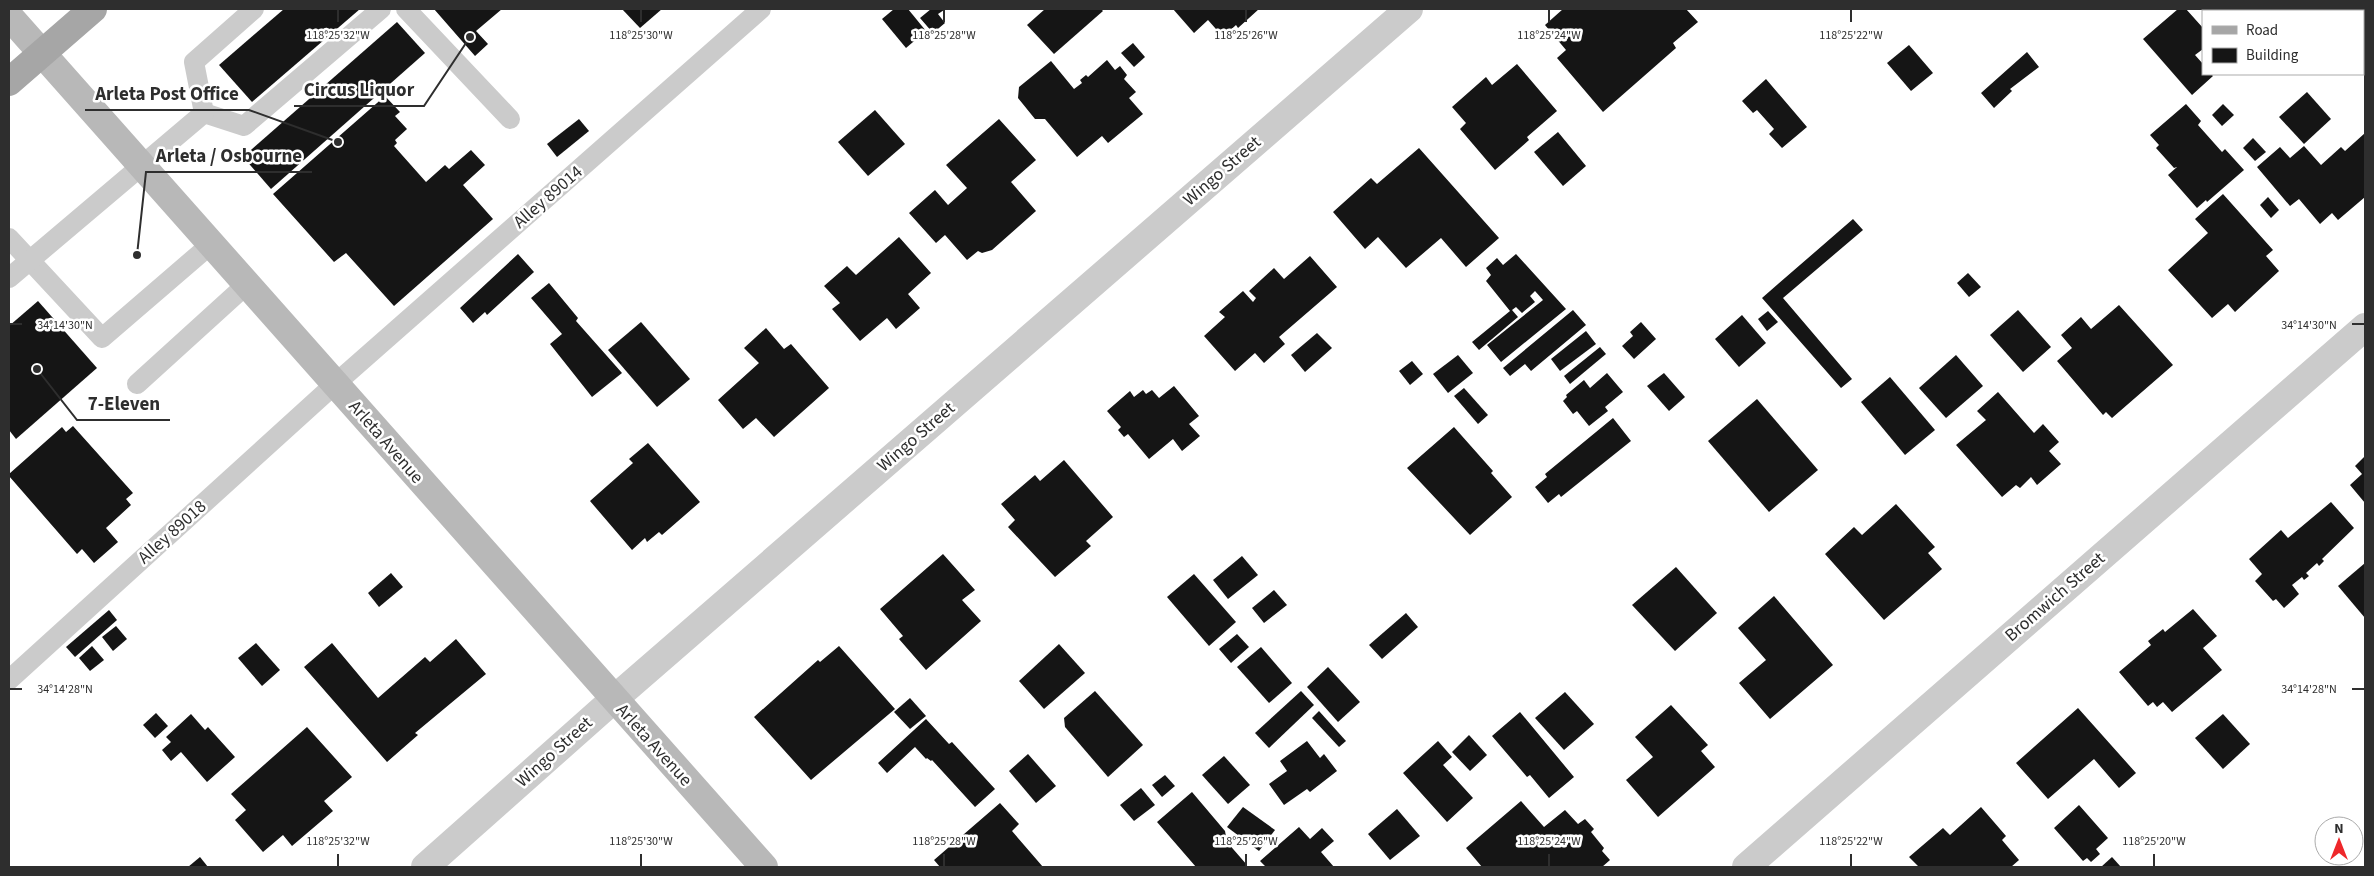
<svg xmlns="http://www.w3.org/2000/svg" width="2374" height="876" viewBox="0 0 2374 876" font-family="'Source Sans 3',sans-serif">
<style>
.building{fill:#151515}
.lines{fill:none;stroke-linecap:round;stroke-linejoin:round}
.service{stroke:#cbcbcb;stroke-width:20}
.minor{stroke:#cbcbcb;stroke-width:28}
.secondary{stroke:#b8b8b8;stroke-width:28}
.primary{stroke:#a6a6a6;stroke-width:28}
.ticks{fill:none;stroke:#2e2e2e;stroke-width:2}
.labels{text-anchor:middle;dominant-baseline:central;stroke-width:5;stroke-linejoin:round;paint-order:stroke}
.street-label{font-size:18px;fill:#2e2e2e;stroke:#fff}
.ticks-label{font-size:12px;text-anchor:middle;fill:#2e2e2e;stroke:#fff;stroke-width:5;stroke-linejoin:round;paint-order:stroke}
.leader{fill:none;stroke:#2e2e2e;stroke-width:2}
.callout-dot{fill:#2e2e2e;stroke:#fff;stroke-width:2}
.callout-label{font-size:19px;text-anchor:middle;font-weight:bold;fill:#2e2e2e;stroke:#fff;stroke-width:5;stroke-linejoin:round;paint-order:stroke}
</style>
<rect width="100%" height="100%" fill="#fff"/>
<g class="building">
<polygon points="284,9 360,9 252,102 219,65"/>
<polygon points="434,9 502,9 476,31 488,44 475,56"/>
<polygon points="622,9 662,9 640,28"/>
<polygon points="894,9 908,9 926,31 906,48 882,19"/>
<polygon points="931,9 944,10 938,14 945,23 933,33 920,18"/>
<polygon points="1045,9 1101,9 1103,11 1054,54 1027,25"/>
<polygon points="1173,9 1259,9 1238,28 1236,25 1223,37 1208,20 1194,33"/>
<polygon points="1563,9 1686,9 1698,22 1673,43 1676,48 1603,112 1557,58 1566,50 1545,25"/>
<polygon points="2178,9 2186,9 2203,28 2203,49 2195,55 2203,64 2203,74 2211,74 2213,76 2192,95 2143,39"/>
<polygon points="2345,9 2365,9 2365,32 2363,29 2363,11 2347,11"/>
<polygon points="397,22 425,53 271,189 243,157"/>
<polygon points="1133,43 1145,57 1134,67 1121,53"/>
<polygon points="1909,45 1933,73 1911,91 1887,63"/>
<polygon points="2027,52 2039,67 2010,89 2012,91 1994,108 1981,93"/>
<polygon points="1107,60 1115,70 1120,66 1127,75 1124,79 1136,92 1129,98 1143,114 1108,143 1102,136 1077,157 1045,119 1035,119 1018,98 1019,87 1051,61 1074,89 1082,83 1080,80 1086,75 1088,77"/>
<polygon points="1517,64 1557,111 1527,137 1529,140 1495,170 1460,129 1466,123 1452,107 1486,77 1492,85"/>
<polygon points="1766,79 1807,127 1782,148 1769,134 1774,129 1757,110 1753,113 1742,101"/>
<polygon points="2307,92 2331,119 2304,144 2279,117"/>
<polygon points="385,96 400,112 395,116 407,129 395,140 397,143 394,146 426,182 445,165 449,169 471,150 485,165 463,185 493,219 394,306 346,253 334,262 273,194"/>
<polygon points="2186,104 2201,121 2198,125 2222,152 2225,149 2244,170 2207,202 2206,200 2197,208 2168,175 2177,167 2174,168 2156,148 2159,145 2150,135"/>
<polygon points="2223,104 2234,115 2222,126 2212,115"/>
<polygon points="875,110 905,144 868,176 838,142"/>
<polygon points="579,119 589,131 557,157 547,144"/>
<polygon points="999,119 1036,160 1011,182 1036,211 992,250 982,253 978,251 967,260 945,235 936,243 909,213 935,190 948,205 967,188 946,165"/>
<polygon points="1558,132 1586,166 1563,186 1534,152"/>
<polygon points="2365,133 2365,197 2338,220 2332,213 2320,224 2299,199 2290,206 2257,167 2280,147 2290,158 2304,146 2321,165 2341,147 2345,151"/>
<polygon points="2253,138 2266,152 2255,161 2243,148"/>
<polygon points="1419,148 1499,238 1466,267 1441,238 1406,268 1378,237 1365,249 1333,212 1371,178 1377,184"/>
<polygon points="2223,194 2273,250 2266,256 2279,271 2235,312 2228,304 2212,318 2168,270 2208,233 2195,219"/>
<polygon points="2268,197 2279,210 2271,218 2260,205"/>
<polygon points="1853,219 1863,230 1783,298 1852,379 1841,388 1762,298"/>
<polygon points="899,237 931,273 908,294 920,308 896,329 887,318 860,341 832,309 840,303 824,286 847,266 856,275"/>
<polygon points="518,254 534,272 487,315 485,312 473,323 460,308"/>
<polygon points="1516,254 1566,309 1501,362 1487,345 1543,300 1535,291 1530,296 1535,302 1522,313 1516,307 1512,310 1518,317 1479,350 1472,342 1510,311 1486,281 1491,275 1486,268 1497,258 1503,265"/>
<polygon points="1310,256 1337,287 1279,337 1285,344 1264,363 1255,353 1235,371 1204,336 1225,317 1219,312 1243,291 1253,302 1256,298 1249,291 1274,268 1284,279"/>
<polygon points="1968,273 1981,287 1969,297 1957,283"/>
<polygon points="549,283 578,318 576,321 622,373 592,397 550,344 562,334 531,298"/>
<polygon points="38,301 97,368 16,439 9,430 9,326"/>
<polygon points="2119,305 2173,365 2112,418 2106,412 2103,415 2057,361 2072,348 2061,335 2081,317 2091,329"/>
<polygon points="1573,310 1586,325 1531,371 1525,364 1510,376 1503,368"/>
<polygon points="2018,310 2051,347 2023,372 1990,335"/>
<polygon points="1768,311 1778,322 1767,331 1758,319"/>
<polygon points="1742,315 1766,343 1739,367 1715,339"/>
<polygon points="641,322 690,379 657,407 608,350"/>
<polygon points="1641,322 1656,339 1634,359 1622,346 1633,336 1630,332"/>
<polygon points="766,328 784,349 791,344 829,388 774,437 756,418 743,429 718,400 759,363 744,348"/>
<polygon points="1586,331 1596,344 1560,371 1551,359"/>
<polygon points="1317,333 1332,348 1305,372 1291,355"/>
<polygon points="1600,347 1606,354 1570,384 1564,376"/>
<polygon points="1458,355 1473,373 1448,393 1433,374"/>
<polygon points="1956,355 1983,386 1946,418 1919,388"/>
<polygon points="1412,361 1423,374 1410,385 1399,371"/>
<polygon points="1607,373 1623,392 1605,407 1608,411 1589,426 1577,411 1573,414 1563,401 1567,397 1566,395 1584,380 1590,388"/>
<polygon points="1664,373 1685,397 1669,411 1647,386"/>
<polygon points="1890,377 1935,430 1905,455 1861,402"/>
<polygon points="1174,386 1199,416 1189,424 1200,436 1182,451 1173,439 1149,459 1128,434 1124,437 1118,430 1121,427 1107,411 1130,391 1134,397 1143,390 1146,394 1152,390 1159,398"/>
<polygon points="1464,388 1488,415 1478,424 1454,396"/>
<polygon points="1998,392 2034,433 2043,424 2059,442 2049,451 2061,464 2037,485 2031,477 2020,488 2016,485 2002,497 1956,445 1986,420 1977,411"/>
<polygon points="1757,399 1818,470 1769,512 1708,441"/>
<polygon points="1613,418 1631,441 1561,497 1559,494 1548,503 1535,487 1547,477 1545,474"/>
<polygon points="73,426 133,493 126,499 131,505 106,528 118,542 94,563 82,549 77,554 9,476 9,474 62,427 66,432"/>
<polygon points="1454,427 1493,471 1491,473 1512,497 1470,535 1407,468"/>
<polygon points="648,443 700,502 662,535 659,532 647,542 645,538 632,550 590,501 633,463 629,459"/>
<polygon points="2365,456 2365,503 2350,485 2362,474 2355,466"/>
<polygon points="1064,460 1113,517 1086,541 1091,546 1055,577 1008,527 1015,520 1001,504 1035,475 1040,481"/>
<polygon points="2331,502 2354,528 2322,559 2324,561 2319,566 2317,563 2306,573 2309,576 2304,580 2302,577 2292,585 2299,594 2284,608 2276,599 2273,601 2255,581 2262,574 2249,559 2281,530 2288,538"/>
<polygon points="1896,504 1935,547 1928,553 1942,569 1884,620 1825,554 1854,527 1862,535"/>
<polygon points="943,554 975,590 962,600 981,621 926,670 899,639 903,636 880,609"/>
<polygon points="1242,556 1258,575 1228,599 1213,580"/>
<polygon points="2365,563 2365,618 2338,586"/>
<polygon points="1676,567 1717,613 1675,651 1632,605"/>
<polygon points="391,573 403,587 379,607 368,593"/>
<polygon points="1194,574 1236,622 1209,646 1167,597"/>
<polygon points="1274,590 1287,605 1264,623 1252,608"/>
<polygon points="1774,596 1833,665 1770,719 1739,683 1766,660 1738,628"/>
<polygon points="2193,609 2217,636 2203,648 2222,670 2172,712 2163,702 2157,707 2153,702 2148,706 2119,672 2151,645 2148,641 2163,629 2165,632"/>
<polygon points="109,610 117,620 75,657 66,647"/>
<polygon points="1406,613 1418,627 1382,659 1369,645"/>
<polygon points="116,626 127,639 113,651 102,637"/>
<polygon points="1237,634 1249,647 1231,663 1219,649"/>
<polygon points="456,639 486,674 415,733 418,735 387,762 304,667 332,643 378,698 425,657 430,662"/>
<polygon points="256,643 280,670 262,686 238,658"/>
<polygon points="1059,644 1085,673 1044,709 1019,681"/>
<polygon points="92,646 104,660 90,671 79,658"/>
<polygon points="839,646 895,709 811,780 754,717 818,660 820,662"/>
<polygon points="1261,647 1292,683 1269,703 1237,667"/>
<polygon points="1328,667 1360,702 1338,722 1307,687"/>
<polygon points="1095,691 1143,745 1108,777 1065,727 1064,718"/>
<polygon points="1301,691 1314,705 1269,748 1255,733"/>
<polygon points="1565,692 1594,724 1564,750 1535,718"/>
<polygon points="910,698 926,716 910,729 894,712"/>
<polygon points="1671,705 1708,745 1701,751 1715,767 1658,817 1626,780 1653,757 1635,737"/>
<polygon points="2078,708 2136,773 2119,788 2094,759 2048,799 2016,763"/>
<polygon points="1319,711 1346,741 1339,747 1312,718"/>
<polygon points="1520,712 1574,777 1549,798 1530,775 1527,777 1492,736"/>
<polygon points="156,713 168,726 155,738 143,725"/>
<polygon points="191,714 205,730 208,727 235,757 207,782 181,752 171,761 162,750 171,742 166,737"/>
<polygon points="2223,714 2250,744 2223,769 2195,738"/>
<polygon points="926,719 949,744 952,742 995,789 975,807 932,760 931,761 927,758 926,759 915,747 887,773 878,763"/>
<polygon points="307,727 352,777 324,801 333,811 292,846 283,835 263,852 235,820 246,810 231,794"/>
<polygon points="1469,735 1487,755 1470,771 1452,752"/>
<polygon points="1307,741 1320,758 1324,754 1337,771 1310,792 1307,789 1284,805 1269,784 1287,771 1280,761"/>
<polygon points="1438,741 1452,757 1443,765 1473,798 1447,822 1403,773"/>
<polygon points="1028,754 1056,786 1036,803 1009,771"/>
<polygon points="1224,756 1250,785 1228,804 1202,775"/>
<polygon points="1165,775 1175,786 1162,797 1152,785"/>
<polygon points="1141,788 1155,805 1134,821 1120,805"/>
<polygon points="1192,792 1225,831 1227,842 1247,865 1244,867 1196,867 1157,822"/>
<polygon points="1521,801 1544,827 1565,810 1578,824 1585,819 1594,829 1591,832 1604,848 1602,851 1610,860 1602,867 1482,867 1466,848"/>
<polygon points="1000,803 1019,824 1012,831 1043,867 940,867 934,860"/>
<polygon points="2079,805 2108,838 2096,849 2100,854 2091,862 2087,858 2083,861 2054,828"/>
<polygon points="1243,807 1275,830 1259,851 1227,827"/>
<polygon points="1981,807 2006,836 2002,840 2019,860 2011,867 1919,867 1909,857 1943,828 1950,835"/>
<polygon points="1397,809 1420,836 1390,860 1368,834"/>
<polygon points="1299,827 1310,839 1322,828 1334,841 1321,852 1334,867 1266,867 1260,861"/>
<polygon points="200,857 208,867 188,867"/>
<polygon points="2112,857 2121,867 2101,867"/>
</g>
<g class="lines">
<g class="service">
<polyline points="406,9 510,119"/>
<polyline points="204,113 244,126 381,9"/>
<polyline points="204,113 194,62 254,9"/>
<polyline points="9,238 102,338 210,245"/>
<polyline points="9,278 204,113"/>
<polyline points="137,384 246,285"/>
<polyline points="9,680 335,384 761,9"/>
</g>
<g class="minor">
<polyline points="425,867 613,700 1409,9"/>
<polyline points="1746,867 2365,327"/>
</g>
<polyline class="secondary" points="9,16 764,867"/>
<polyline class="primary" points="9,82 93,9"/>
</g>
<path class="ticks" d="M338,10V22M641,10V22M944,10V22M1246,10V22M1549,10V22M1851,10V22M10,324H22M2352,324H2364M10,689H22M2352,689H2364M338,854V866M641,854V866M944,854V866M1246,854V866M1549,854V866M1851,854V866M2154,854V866"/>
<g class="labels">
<g class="street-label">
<text transform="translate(1222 171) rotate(-41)">Wingo Street</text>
<text transform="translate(548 197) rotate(-41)">Alley 89014</text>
<text transform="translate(916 437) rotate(-41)">Wingo Street</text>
<text transform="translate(386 442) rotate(49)">Arleta Avenue</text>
<text transform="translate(172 532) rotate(-42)">Alley 89018</text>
<text transform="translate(2055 597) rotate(-41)">Bromwich Street</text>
<text transform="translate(654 745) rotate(48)">Arleta Avenue</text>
<text transform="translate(554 752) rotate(-42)">Wingo Street</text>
</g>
</g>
<g class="ticks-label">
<text x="338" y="39">118°25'32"W</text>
<text x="641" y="39">118°25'30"W</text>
<text x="944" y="39">118°25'28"W</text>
<text x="1246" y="39">118°25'26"W</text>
<text x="1549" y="39">118°25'24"W</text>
<text x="1851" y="39">118°25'22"W</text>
<text x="65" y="329">34°14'30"N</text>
<text x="2309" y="329">34°14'30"N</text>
<text x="65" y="693">34°14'28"N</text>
<text x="2309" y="693">34°14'28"N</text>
<text x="338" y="845">118°25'32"W</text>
<text x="641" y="845">118°25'30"W</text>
<text x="944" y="845">118°25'28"W</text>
<text x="1246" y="845">118°25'26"W</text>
<text x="1549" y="845">118°25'24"W</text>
<text x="1851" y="845">118°25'22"W</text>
<text x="2154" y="845">118°25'20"W</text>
</g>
<path class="leader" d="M470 37L424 106H294M338 142L249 110H85M137 255L146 172H312M37 369L77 420H170"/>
<g class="callout-dot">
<circle cx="470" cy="37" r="5"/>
<circle cx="338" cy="142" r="5"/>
<circle cx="137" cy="255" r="5"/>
<circle cx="37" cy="369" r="5"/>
</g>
<g class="callout-label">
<text x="359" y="96">Circus Liquor</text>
<text x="167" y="100">Arleta Post Office</text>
<text x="229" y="162">Arleta / Osbourne</text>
<text x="124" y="410">7-Eleven</text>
</g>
<rect width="2374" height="876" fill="none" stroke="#2e2e2e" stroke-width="20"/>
<rect x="2202" y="10" width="162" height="65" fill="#ffffff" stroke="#ababab"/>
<rect x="2212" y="26" width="25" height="8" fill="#a6a6a6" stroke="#ababab"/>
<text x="2246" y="35" font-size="15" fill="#2e2e2e">Road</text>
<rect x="2212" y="48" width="25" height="15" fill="#151515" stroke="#ababab"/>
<text x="2246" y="60" font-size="15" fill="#2e2e2e">Building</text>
<g transform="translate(2339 841)"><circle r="24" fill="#ffffff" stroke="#ababab"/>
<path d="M0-4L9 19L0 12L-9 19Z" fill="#ee272a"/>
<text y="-8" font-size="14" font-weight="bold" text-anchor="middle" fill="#2e2e2e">N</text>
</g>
</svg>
